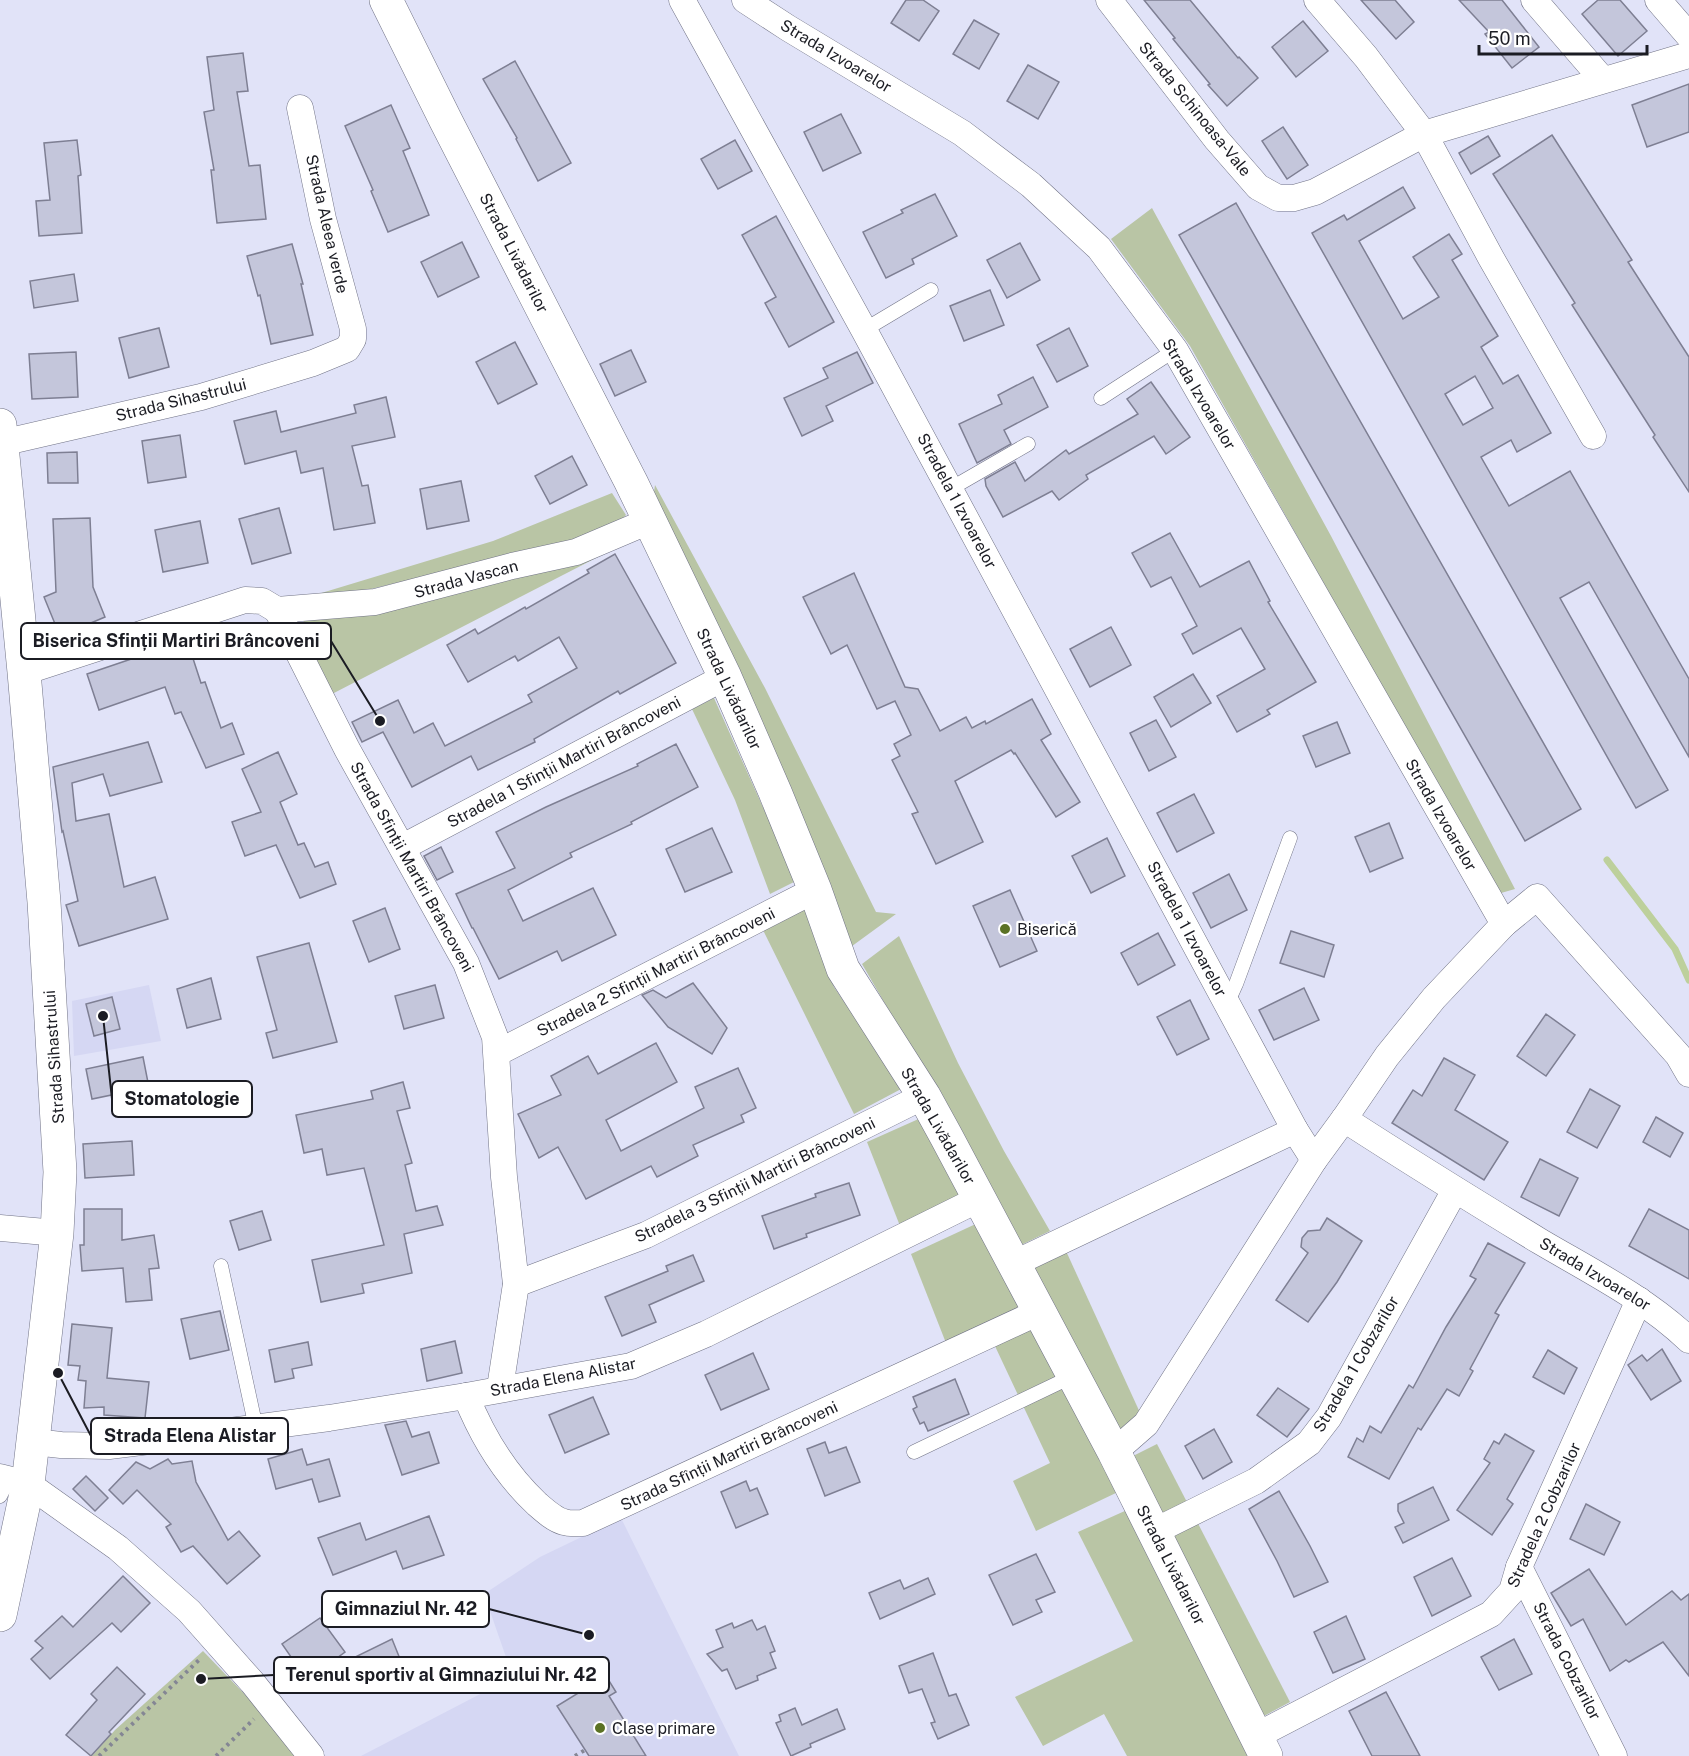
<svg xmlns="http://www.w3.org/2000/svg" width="1689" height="1756" viewBox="0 0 1689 1756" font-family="'Public Sans',sans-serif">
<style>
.built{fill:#d5d7f3}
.green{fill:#b9c5a5}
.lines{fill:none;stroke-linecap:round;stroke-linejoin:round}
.stream{stroke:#bdd09c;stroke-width:7}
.building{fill:#c4c6db;stroke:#7e7f93;stroke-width:1.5;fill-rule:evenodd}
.service-casing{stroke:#717386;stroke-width:15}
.minor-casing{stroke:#717386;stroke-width:27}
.tertiary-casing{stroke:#717386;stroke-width:34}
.path{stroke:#848694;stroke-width:4;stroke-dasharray:3 4.5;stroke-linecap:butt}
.service{stroke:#fff;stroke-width:14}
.minor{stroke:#fff;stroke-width:26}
.tertiary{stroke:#fff;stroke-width:33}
.poi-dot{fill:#5b7224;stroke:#fff;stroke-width:2}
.labels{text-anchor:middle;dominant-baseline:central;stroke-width:4.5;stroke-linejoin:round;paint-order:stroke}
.street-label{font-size:16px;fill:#1b1c23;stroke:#fff}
.poi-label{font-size:16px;fill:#1b1c23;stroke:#fff;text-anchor:start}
.leader{fill:none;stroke:#1b1c23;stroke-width:2}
.callout-dot{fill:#1b1c23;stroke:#fff;stroke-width:2}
.callout{fill:#fff;stroke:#1b1c23;stroke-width:2}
.callout-label{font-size:18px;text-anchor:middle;font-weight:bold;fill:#1b1c23}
</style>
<rect width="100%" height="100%" fill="#e1e3f8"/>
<g class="built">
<polygon points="149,985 161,1041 74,1056 72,1001"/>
<polygon points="621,1518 739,1756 361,1756 513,1677 484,1594 540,1557"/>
</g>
<g class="green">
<polygon points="1152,208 1331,536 1515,889 1501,893 1482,864 1190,346 1111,239"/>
<polygon points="655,485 765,688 876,912 896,914 848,949 652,505"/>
<polygon points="612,493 626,515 613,528 552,546 354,593 295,601 493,541"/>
<polygon points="633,539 332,694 305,638 303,616"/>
<polygon points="714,698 796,881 770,894 735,800 692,709"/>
<polygon points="806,909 834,987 903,1088 854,1114 762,928"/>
<polygon points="899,936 958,1063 1004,1151 1050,1231 1019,1246 964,1140 862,964"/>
<polygon points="923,1117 967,1199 902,1231 867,1142"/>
<polygon points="980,1222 1025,1308 946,1343 911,1254"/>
<polygon points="1066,1251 1142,1417 1116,1435 1031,1267"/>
<polygon points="1030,1326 1118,1492 1036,1531 1013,1481 1050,1463 994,1344"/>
<polygon points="1157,1444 1290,1702 1262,1717 1129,1458"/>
<polygon points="1127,1510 1250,1756 1127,1756 1104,1714 1043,1746 1015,1697 1133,1641 1078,1532"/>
<polygon points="203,1651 258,1708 295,1756 92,1756 115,1730"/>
</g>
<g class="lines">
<polyline class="stream" points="1607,860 1675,949 1689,980"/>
</g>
<g class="building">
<polygon points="906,0 923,0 939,11 919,41 891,23"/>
<polygon points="1144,0 1190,0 1238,58 1239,57 1258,78 1227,106 1208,85 1210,84 1173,39 1175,38"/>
<polygon points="1361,0 1395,0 1414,22 1396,39"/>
<polygon points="1459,0 1502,0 1539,47 1512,68 1485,34 1489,32"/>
<polygon points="1598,0 1620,0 1647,31 1618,56 1582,14"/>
<polygon points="974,20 999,34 979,69 953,54"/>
<polygon points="1303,21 1328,51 1296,77 1272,47"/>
<polygon points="243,53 248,91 237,92 249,166 260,165 266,219 217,223 211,170 214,170 204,112 214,110 207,57"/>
<polygon points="515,61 571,163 538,181 516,139 517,138 483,79"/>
<polygon points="1028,65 1059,82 1038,119 1007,101"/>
<polygon points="1689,84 1689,132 1647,147 1632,105"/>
<polygon points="391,105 410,148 403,151 429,215 388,232 371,191 373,190 345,126"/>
<polygon points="841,114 861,153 823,171 804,132"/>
<polygon points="1283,127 1308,165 1287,179 1262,141"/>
<polygon points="1552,135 1632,260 1628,262 1689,357 1689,492 1653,437 1655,435 1572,305 1575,303 1493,174"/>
<polygon points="1488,136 1500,156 1471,174 1459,153"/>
<polygon points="77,140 81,175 78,176 82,233 39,236 36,201 50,200 44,143"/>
<polygon points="735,140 752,171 718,189 701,159"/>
<path d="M1403,187L1415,208L1359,241L1403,319L1439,297L1413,257L1449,234L1462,254L1452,260L1498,336L1481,347L1503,384L1518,375L1551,433L1517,452L1511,440L1481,457L1509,506L1570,471L1689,679V757L1589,582L1560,598L1668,790L1636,808L1312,233L1344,215L1347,220ZM1475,376L1493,408L1463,425L1445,394Z"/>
<polygon points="935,194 957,236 912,259 914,264 886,278 863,232 903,213 901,210"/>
<polygon points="1236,203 1581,809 1525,841 1179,235"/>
<polygon points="776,216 834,322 789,347 765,303 776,297 742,235"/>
<polygon points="462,242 479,277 438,297 421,262"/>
<polygon points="1020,243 1040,280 1007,298 987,260"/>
<polygon points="292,244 303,284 301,284 313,335 271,344 260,295 258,296 247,256"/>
<polygon points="74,274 78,301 34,308 30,281"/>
<polygon points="990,290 1004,325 964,341 950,306"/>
<polygon points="159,328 169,367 129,378 119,338"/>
<polygon points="1069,328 1088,366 1057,382 1037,345"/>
<polygon points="515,342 537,384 498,404 476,362"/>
<polygon points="631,350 646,382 615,396 600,364"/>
<polygon points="76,352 78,397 32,399 29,354"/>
<polygon points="857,352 873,383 826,406 833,421 802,436 784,398 828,378 823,368"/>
<polygon points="1033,377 1048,407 1004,430 1011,444 977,463 959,424 1002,404 998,395"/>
<polygon points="1151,382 1190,437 1166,454 1154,436 1086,475 1088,479 1059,500 1052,491 1003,517 986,486 985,479 1015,462 1025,481 1066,450 1069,454 1138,414 1127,399"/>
<polygon points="386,397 395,437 352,446 362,486 368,485 375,523 334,530 323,468 301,473 296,451 245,464 234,421 276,411 281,432 356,413 354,405"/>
<polygon points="180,435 186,477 148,483 142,441"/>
<polygon points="77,452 78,483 48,483 47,453"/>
<polygon points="572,456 587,485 550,504 535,476"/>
<polygon points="461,481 469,521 427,529 420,489"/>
<polygon points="279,508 291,553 252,564 239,519"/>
<polygon points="90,518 93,587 105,617 60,636 44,597 56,592 53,519"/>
<polygon points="200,521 208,563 163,572 155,530"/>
<polygon points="1170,533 1200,587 1249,561 1270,601 1268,602 1316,682 1267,710 1270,714 1237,732 1217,696 1265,669 1241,628 1193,654 1182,634 1197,626 1171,577 1151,587 1132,553"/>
<polygon points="615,554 676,663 620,694 618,691 534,739 535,742 478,770 471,756 412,787 383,732 362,742 352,722 398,700 414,733 433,723 445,746 532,702 528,695 577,668 559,637 518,661 515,656 468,682 447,645 475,629 478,634 525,607 526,609 589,573 587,570"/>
<polygon points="854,573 905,687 918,689 940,731 966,717 972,728 985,721 986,724 1032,699 1051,734 1041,740 1080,802 1056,817 1015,753 1014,754 1011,750 955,781 983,842 936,864 912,814 918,812 892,760 900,756 894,744 911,735 895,701 877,709 847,645 831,654 803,597"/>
<polygon points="1111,627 1131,665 1090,687 1070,649"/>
<polygon points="186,637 201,683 205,682 221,728 232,723 244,754 206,768 181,712 175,714 165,687 99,710 87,674 146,654 144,650"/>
<polygon points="1193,674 1211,703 1171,727 1154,697"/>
<polygon points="1156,720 1176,757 1149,771 1130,733"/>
<polygon points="1337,722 1350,753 1316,767 1303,736"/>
<polygon points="148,742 162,782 110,796 103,774 72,783 76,821 109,814 124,887 155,877 168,919 79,946 66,905 78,901 63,831 62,832 53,767"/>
<polygon points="676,744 698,787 631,822 632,824 570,853 572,857 508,890 523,921 593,888 616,935 562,961 557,951 499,979 473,928 472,928 456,894 515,868 496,832 546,807 638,766 637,764"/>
<polygon points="278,752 297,794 280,802 298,845 304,843 315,867 328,862 336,884 300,898 276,845 245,856 232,822 261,812 242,769"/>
<polygon points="1194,794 1214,833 1177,852 1157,813"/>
<polygon points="1389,823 1403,858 1370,872 1355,837"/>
<polygon points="712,828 732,872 685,892 666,849"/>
<polygon points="1107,838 1125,876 1091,893 1072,856"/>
<polygon points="441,847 453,872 437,880 424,856"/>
<polygon points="1229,874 1247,910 1211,928 1193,893"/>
<polygon points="1010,890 1037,951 1000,967 973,906"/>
<polygon points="385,908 400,949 369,962 353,921"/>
<polygon points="1291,931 1334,945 1324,977 1280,963"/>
<polygon points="1158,933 1175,965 1138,985 1121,953"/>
<polygon points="309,943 337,1042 273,1058 266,1033 277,1030 257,957"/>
<polygon points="211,978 221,1019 187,1028 177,989"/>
<polygon points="693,983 727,1028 712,1054 668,1027 642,995 653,990 666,998"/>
<polygon points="435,985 444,1018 404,1029 395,996"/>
<polygon points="1304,988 1319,1020 1274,1040 1259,1010"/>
<polygon points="112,997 120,1029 94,1036 86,1004"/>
<polygon points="1190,1000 1209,1039 1177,1055 1157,1017"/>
<polygon points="1546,1014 1575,1035 1546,1076 1517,1056"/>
<polygon points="656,1043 677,1082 606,1120 621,1151 704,1108 695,1087 738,1068 756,1108 741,1115 744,1122 693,1145 698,1156 657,1177 651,1166 586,1199 558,1147 539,1158 518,1114 561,1095 551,1076 588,1056 598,1074"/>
<polygon points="143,1057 152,1103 134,1106 131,1091 92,1099 86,1069"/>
<polygon points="1444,1058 1475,1075 1455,1110 1508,1142 1484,1180 1392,1123 1413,1090 1422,1096"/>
<polygon points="403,1082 410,1108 397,1111 412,1163 405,1165 416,1211 437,1206 443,1225 404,1234 412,1273 362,1284 364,1293 321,1302 312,1260 384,1245 364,1168 327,1175 322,1149 304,1153 296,1115 373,1099 371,1091"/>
<polygon points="1590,1089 1620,1106 1597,1148 1567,1132"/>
<polygon points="1656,1117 1683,1133 1670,1157 1643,1142"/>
<polygon points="132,1141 134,1175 85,1178 83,1144"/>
<polygon points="1540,1159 1578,1178 1559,1216 1521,1197"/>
<polygon points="849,1183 860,1215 806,1234 807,1237 774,1249 762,1216 816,1197 815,1194"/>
<polygon points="84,1209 122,1209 122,1240 154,1235 159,1268 149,1269 152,1300 126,1302 123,1268 82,1271 80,1245 84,1245"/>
<polygon points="1649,1209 1689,1230 1689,1279 1629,1246"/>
<polygon points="262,1211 271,1240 239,1250 230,1221"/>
<polygon points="1327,1218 1362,1241 1337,1282 1308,1322 1276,1300 1308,1253 1301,1247 1302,1238 1308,1231 1320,1230"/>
<polygon points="1488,1243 1525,1263 1495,1313 1499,1315 1470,1369 1473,1371 1459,1396 1447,1389 1421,1430 1418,1428 1389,1479 1348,1457 1357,1438 1363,1442 1370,1426 1381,1433 1409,1385 1413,1388 1446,1327 1476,1279 1470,1276"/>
<polygon points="693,1255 704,1281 649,1305 656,1322 622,1336 605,1297 668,1271 666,1266"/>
<polygon points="220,1311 229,1350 190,1359 181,1319"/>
<polygon points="72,1324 112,1328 107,1378 149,1382 145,1418 104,1415 104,1407 84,1408 86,1381 78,1380 80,1366 68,1365"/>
<polygon points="455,1341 462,1373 427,1381 421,1349"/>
<polygon points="308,1342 312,1365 292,1369 294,1378 275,1382 269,1350"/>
<polygon points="1662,1349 1681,1381 1651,1400 1628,1365 1642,1355 1647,1361"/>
<polygon points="1548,1350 1577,1368 1564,1394 1533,1377"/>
<polygon points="753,1353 769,1389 721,1410 705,1375"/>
<polygon points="955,1379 969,1414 928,1431 924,1422 920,1424 913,1409 917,1407 913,1397"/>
<polygon points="1278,1388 1309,1409 1287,1437 1257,1415"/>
<polygon points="593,1397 609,1434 565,1453 549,1415"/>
<polygon points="406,1421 412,1437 429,1432 439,1463 402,1475 385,1425"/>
<polygon points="1214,1429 1232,1462 1203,1479 1185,1446"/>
<polygon points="1505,1434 1534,1451 1507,1499 1513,1504 1492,1535 1457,1510 1490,1463 1484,1459 1494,1441 1499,1444"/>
<polygon points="825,1442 829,1453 846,1447 860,1482 825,1496 807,1449"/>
<polygon points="302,1449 307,1465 329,1459 340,1496 319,1502 312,1479 276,1489 268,1459"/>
<polygon points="168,1459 172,1464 192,1461 196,1482 228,1540 239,1531 260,1556 227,1584 193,1546 181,1552 166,1527 171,1524 137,1490 123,1504 109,1490 136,1462 150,1469"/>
<polygon points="86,1476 108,1498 95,1511 73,1489"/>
<polygon points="746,1481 750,1491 757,1488 768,1514 736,1528 721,1492"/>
<polygon points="1433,1487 1449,1520 1403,1543 1395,1527 1404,1523 1398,1511 1398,1504"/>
<polygon points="1279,1491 1310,1546 1328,1582 1294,1597 1277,1561 1249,1509"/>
<polygon points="1586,1504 1620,1522 1604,1555 1570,1539"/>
<polygon points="429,1516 444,1555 403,1569 396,1551 333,1575 318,1538 360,1523 366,1540"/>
<polygon points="1036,1554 1055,1592 1036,1600 1042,1612 1013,1625 989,1575"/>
<polygon points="1452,1558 1471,1596 1432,1616 1414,1577"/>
<polygon points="1589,1569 1626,1625 1672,1591 1681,1600 1689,1594 1689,1676 1663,1642 1629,1662 1626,1660 1610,1671 1583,1619 1571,1626 1551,1593"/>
<polygon points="123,1576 150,1603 121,1632 112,1623 50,1679 31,1659 43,1648 35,1641 62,1616 73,1627"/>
<polygon points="928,1578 935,1594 880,1619 869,1593 900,1580 904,1589"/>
<polygon points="1346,1616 1365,1659 1333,1673 1314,1632"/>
<polygon points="320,1618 345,1652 307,1680 282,1644"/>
<polygon points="752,1620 757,1630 765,1626 775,1651 770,1653 776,1668 757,1676 758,1680 736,1689 727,1669 722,1671 707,1654 723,1647 716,1630 732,1623 734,1628"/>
<polygon points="392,1639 404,1669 362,1689 349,1660"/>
<polygon points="1514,1639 1532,1674 1499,1690 1481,1657"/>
<polygon points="933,1653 949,1696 956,1694 969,1725 938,1739 931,1723 935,1722 922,1689 909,1693 899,1666"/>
<polygon points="117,1667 145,1694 109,1732 111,1734 91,1756 66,1735 97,1700 91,1694"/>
<polygon points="606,1676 616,1692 609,1696 646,1756 589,1756 557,1706"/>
<polygon points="1386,1692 1420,1756 1372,1756 1349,1711"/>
<polygon points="795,1708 802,1725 837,1709 845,1729 810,1744 811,1747 791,1756 776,1723 781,1721 779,1715"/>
</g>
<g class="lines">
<defs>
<g id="service">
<polyline points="864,330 931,290"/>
<polyline points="1101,398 1175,350"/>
<polyline points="950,489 1028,444"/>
<polyline points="1227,1004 1236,984 1290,838"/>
<polyline points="221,1266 256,1428"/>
<polyline points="914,1452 1073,1376"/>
<polyline points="0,1496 9,1479"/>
</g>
<g id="minor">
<polyline points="682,0 864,330 1295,1130 1314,1160"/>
<polyline points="745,0 788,28 962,133 1031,185 1099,248 1175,350 1504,924"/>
<polyline points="1109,0 1217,140 1258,187 1278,198 1294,198 1315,192 1424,134 1689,55"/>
<polyline points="1317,0 1366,57 1424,134 1491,258 1593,436"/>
<polyline points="1534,0 1603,80"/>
<polyline points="1658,0 1689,36"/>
<polyline points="1,443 201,397 313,363 347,349 353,339 353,329 323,219 300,108"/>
<polyline points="277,610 347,749 466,963 495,1037 504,1177 516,1284 500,1388"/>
<polyline points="277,610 375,602 512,566 576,552 649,521"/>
<polyline points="24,672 245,600 262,601 277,610"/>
<polyline points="403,847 725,677"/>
<polyline points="497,1053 815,890"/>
<path d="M1344,1119C1409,1161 1475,1202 1541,1242C1592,1272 1646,1299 1689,1340"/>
<polyline points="0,1228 57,1233"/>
<polyline points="1013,1264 1295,1130"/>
<polyline points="516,1284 646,1235 924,1096"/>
<path d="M466,1396C482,1436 506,1475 537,1504C545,1511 555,1520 564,1522C570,1524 577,1523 583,1523L1039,1312"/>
<polyline points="34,1442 61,1445 109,1446 214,1433 329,1418 466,1396 631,1366 706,1334 979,1199"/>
<polyline points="1114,1452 1146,1424 1314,1160 1344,1119 1387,1056 1434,998 1504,924 1537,897 1678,1055 1689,1074"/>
<polyline points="0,1477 28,1484 118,1548 189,1611 252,1682 311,1756"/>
<polyline points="1153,1532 1256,1481 1309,1443 1329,1417 1455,1190"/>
<polyline points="1519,1567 1614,1756"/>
<polyline points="1256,1736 1491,1614 1512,1591 1519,1567 1639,1300"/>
</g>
<g id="tertiary">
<polyline points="386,0 446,121 631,482 725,677 775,792 815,890 843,969 924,1096 946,1136 1114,1452 1266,1756"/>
<polyline points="0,425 24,672 44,902 60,1172 57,1233 28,1484 0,1615"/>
</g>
</defs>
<use href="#service" class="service-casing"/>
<use href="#minor" class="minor-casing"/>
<use href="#tertiary" class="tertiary-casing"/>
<g class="path">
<polyline points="99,1756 199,1660 200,1662"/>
<polyline points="216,1756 254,1719"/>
<polyline points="575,1756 585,1750"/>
</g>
<use href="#service" class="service"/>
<use href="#minor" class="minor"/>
<use href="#tertiary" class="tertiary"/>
</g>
<g class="poi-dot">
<circle cx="1005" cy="929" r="6"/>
<circle cx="600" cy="1728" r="6"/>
</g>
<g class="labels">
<g class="street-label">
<text transform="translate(836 56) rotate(31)">Strada Izvoarelor</text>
<text transform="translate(1195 109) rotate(51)">Strada Schinoasa-Vale</text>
<text transform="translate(327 224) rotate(77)">Strada Aleea verde</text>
<text transform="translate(514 253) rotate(63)">Strada Livădarilor</text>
<text transform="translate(1199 394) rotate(59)">Strada Izvoarelor</text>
<text transform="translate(181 400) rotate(-14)">Strada Sihastrului</text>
<text transform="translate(957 501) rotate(62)">Stradela 1 Izvoarelor</text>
<text transform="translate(466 579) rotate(-15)">Strada Vascan</text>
<text transform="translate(729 689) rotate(65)">Strada Livădarilor</text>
<text transform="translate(564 762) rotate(-28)">Stradela 1 Sfinții Martiri Brâncoveni</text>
<text transform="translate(1441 815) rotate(60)">Strada Izvoarelor</text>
<text transform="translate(412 867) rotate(61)">Strada Sfinții Martiri Brâncoveni</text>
<text transform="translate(1187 929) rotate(62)">Stradela 1 Izvoarelor</text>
<text transform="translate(656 972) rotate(-27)">Stradela 2 Sfinții Martiri Brâncoveni</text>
<text transform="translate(54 1057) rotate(-94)">Strada Sihastrului</text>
<text transform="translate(938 1126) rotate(60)">Strada Livădarilor</text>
<text transform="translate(755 1180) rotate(-26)">Stradela 3 Sfinții Martiri Brâncoveni</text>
<text transform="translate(1595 1274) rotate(31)">Strada Izvoarelor</text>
<text transform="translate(1356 1364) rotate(-60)">Stradela 1 Cobzarilor</text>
<text transform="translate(563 1377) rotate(-11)">Strada Elena Alistar</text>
<text transform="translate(729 1456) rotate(-25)">Strada Sfînții Martiri Brâncoveni</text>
<text transform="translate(1544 1515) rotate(-66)">Stradela 2 Cobzarilor</text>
<text transform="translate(1171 1565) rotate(63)">Strada Livădarilor</text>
<text transform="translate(1567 1661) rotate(63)">Strada Cobzarilor</text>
</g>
<g class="poi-label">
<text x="1017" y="929">Biserică</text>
<text x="612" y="1728">Clase primare</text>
</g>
</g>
<path class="leader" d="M380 721L331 641M103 1016L112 1099M58 1373L91 1436M589 1635L489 1609M201 1679L274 1675"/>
<g class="callout-dot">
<circle cx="380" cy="721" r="6"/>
<circle cx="103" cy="1016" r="6"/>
<circle cx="58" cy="1373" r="6"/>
<circle cx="589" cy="1635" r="6"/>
<circle cx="201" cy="1679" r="6"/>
</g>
<g class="callout">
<rect x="21" y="623" width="310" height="36" rx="6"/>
<rect x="112" y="1081" width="140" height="36" rx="6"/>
<rect x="91" y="1418" width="197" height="36" rx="6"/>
<rect x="322" y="1591" width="167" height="36" rx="6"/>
<rect x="274" y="1657" width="335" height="36" rx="6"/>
</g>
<g class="callout-label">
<text x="176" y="647">Biserica Sfinții Martiri Brâncoveni</text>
<text x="182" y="1105">Stomatologie</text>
<text x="190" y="1442">Strada Elena Alistar</text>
<text x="406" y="1615">Gimnaziul Nr. 42</text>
<text x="441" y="1681">Terenul sportiv al Gimnaziului Nr. 42</text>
</g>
<path d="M1479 45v9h168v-9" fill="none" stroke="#1b1c23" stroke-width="3"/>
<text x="1488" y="45" font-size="18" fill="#1b1c23" stroke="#ffffff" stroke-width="4.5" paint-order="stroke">50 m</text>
</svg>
